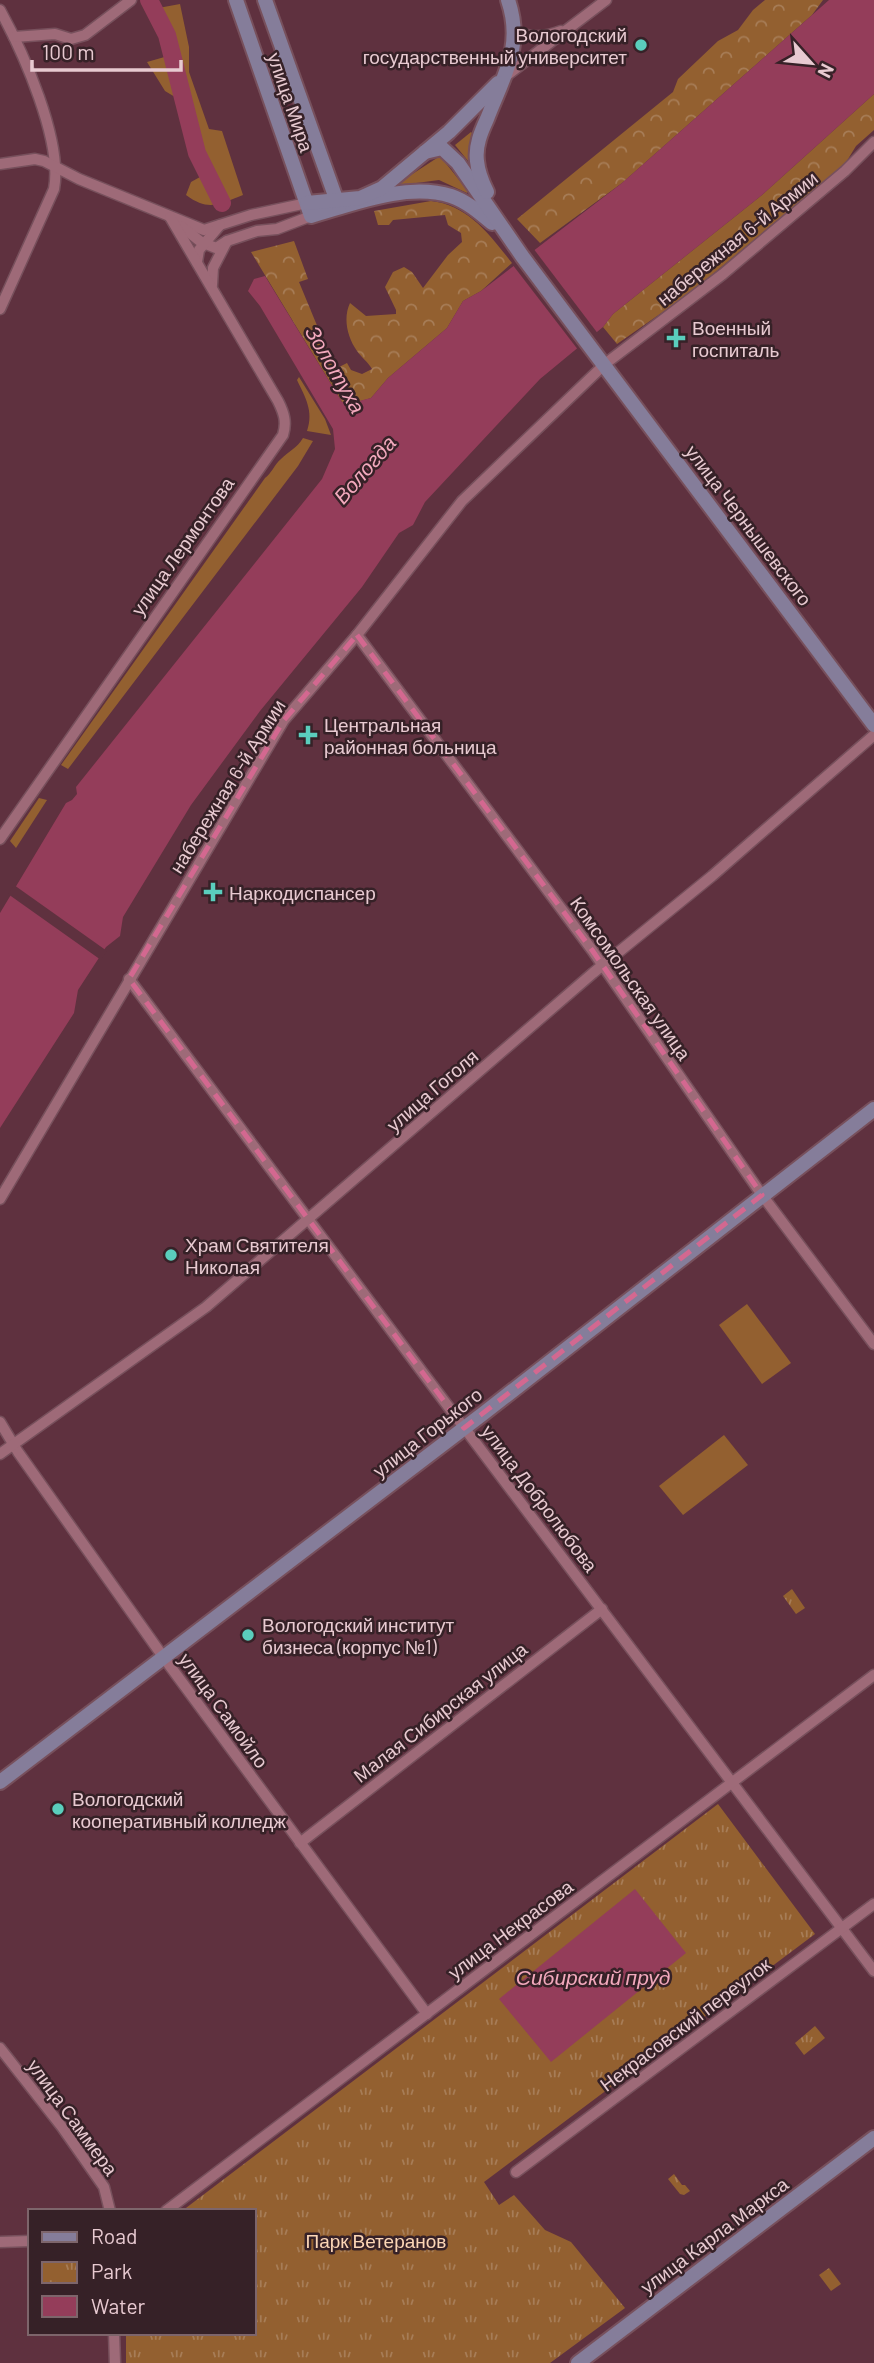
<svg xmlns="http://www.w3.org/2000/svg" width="874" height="2363" viewBox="0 0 874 2363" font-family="Barlow,sans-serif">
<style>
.green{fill:#936030}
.forest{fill:url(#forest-crowns)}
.park{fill:url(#park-tufts)}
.water{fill:#943d5a}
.pier{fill:#5f313f}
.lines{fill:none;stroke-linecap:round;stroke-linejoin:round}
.river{stroke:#943d5a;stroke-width:18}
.street-casing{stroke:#77505c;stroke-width:13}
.secondary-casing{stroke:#77505c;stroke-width:18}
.street{stroke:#9e6a78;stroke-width:10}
.secondary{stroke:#857d9a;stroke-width:14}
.marked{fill:none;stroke:#d36890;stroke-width:5;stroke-dasharray:14 9;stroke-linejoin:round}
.poi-dot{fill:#5acebd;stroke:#362127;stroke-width:2.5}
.labels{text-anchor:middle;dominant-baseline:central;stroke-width:5;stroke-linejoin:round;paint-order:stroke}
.poi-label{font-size:19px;fill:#e8cad1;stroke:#362127;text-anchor:start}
.street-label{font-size:19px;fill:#e8cad1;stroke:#362127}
.park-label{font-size:19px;fill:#fcd6b6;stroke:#362127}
.water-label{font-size:21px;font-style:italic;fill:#f3a9bd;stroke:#362127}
</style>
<defs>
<pattern id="forest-crowns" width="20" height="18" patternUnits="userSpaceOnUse" patternTransform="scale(1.75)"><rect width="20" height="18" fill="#936030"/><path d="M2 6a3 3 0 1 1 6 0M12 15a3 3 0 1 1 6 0" fill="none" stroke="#a77d57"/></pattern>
<pattern id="park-tufts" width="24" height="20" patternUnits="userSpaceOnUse" patternTransform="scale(1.75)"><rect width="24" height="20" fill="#936030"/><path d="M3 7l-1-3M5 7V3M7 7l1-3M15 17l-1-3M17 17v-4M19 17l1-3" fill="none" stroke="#a77d57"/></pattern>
</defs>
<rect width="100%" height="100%" fill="#5f313f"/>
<g class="green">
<path d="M180,4L189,47V72L209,129L222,131L243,195C219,204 209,212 186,195L191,182L200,177L175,97L165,91L147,62L168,56V34L153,9Z"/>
<polygon points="471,132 472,133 468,161 455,145"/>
<polygon points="440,156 468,191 467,193 439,180 394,186"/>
<path d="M299,377L325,419L331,435L307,431C314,411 305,397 297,380Z"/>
<path d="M303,438L313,441L298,466L68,769L61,765L265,478C272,473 274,465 281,459C289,451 297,448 303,438Z"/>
<polygon points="39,798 47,800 16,848 10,841"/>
<polygon points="747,1304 791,1363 762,1384 719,1325"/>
<polygon points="724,1435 748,1465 683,1515 659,1486"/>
</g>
<g class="forest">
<polygon points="765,0 823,0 812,15 622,183 540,243 517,219 673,92 678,79 718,41 738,30 753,10"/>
<polygon points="874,94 874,130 856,146 845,164 690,293 617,344 603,327 613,314 762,195"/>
<path d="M431,201C468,205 490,235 512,263L481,291L463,301L447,328L388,378L371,398L350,404L342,402L251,252L294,241L308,279L299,282L335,369L347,363L351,370L362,374L372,369C368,362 362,358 357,351C347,337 343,318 350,303L366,316L396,314V310L385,287L393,272L404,267L412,272L423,288L448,255L462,242L461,233L448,225L445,215L393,220L389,225H378L374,211Z"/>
</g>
<g class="park">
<polygon points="792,1589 805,1608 796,1614 783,1596"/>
<polygon points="718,1804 815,1934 484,2182 499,2205 514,2195 545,2230 571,2242 625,2308 550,2363 126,2363 126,2333 254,2333 254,2211 182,2211"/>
<polygon points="815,2026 825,2038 804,2055 795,2043"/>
<polygon points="674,2174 682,2185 685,2185 690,2191 684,2195 680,2194 668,2179"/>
<polygon points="829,2268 841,2284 831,2291 819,2275"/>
</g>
<g class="water">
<polygon points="829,0 874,0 874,94 762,195 613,314 603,327 540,379 425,502 413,525 399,533 362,587 260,711 191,805 123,917 120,936 106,947 78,990 74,1013 0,1128 0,913 66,803 72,800 77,794 76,787 322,479 335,449 333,429 260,306 248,291 254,279 265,276 342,402 351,403 371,398 388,378 447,328 463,301 481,291 622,183"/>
<polygon points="635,1889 686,1953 551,2062 499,1999"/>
</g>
<g class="pier">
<polygon points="533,248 599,335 579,351 512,264"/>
<polygon points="14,885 107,951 101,960 8,894"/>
</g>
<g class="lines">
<polyline class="river" points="149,0 167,35 197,153 222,203"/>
<defs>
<g id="street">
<path d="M0,10C23,52 63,141 54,189L0,309"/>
<path d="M515,30C530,39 545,37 561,31"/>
<polyline points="14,37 55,34 71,39 85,35 131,0"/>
<polyline points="506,76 606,0"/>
<polyline points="0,164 35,159 44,161 79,179 204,230 251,215 307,203"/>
<polyline points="181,226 201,242 216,248 227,241 257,231 277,229 311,216"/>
<polyline points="197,262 199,250 220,225"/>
<polyline points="212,285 213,268 227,241"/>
<polyline points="357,635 592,950 762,1195 874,1344"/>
<path d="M0,839L283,435C287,422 284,413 278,401L170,217"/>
<polyline points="129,979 423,1373 874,1971"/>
<polyline points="0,1199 284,720 357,635 462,501 605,364 723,274 845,171 874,142"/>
<polyline points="0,1422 18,1452 164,1658 427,2014"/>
<polyline points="0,1454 206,1307 593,973 712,876 874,735"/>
<polyline points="300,1843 602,1609"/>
<polyline points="0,2048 62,2127 104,2187 110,2211"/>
<polyline points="516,2172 874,1904"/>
<polyline points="166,2211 874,1675"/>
<polyline points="0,2242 30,2241"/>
<polyline points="114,2333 115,2363"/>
</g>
<g id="secondary">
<path d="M236,0L311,216C353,204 407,182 451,196C466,201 479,212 492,223"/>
<polyline points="265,0 339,207"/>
<polyline points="425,152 442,148 458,163 522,256 874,725"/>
<path d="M487,192C482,182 478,172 477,161C475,146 481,132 487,119C503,77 524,47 508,0"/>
<polyline points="307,203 360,198 382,188 449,132 498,83"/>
<polyline points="0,1782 484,1413 874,1109"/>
<polyline points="578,2363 874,2138"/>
</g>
</defs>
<use href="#street" class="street-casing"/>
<use href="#secondary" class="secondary-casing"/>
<use href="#street" class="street"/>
<use href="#secondary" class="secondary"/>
</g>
<path class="marked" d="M357,635L592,950L762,1195L464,1428L129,979L284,720Z"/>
<g class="poi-dot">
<circle cx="641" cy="45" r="7"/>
<path d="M672.5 327.5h7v7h7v7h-7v7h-7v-7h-7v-7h7z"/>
<path d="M304.5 724.5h7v7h7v7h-7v7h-7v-7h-7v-7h7z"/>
<path d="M209.5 881.5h7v7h7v7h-7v7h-7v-7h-7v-7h7z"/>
<circle cx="171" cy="1255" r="7"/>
<circle cx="248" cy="1635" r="7"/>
<circle cx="58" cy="1809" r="7"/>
</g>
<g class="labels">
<g class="poi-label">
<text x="627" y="34" text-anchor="end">Вологодский<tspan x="627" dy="22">государственный университет</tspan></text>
<text x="692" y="327">Военный<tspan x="692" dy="22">госпиталь</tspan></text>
<text x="324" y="724">Центральная<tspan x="324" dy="22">районная больница</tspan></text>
<text x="229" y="892">Наркодиспансер</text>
<text x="185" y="1244">Храм Святителя<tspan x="185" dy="22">Николая</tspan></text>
<text x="262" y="1624">Вологодский институт<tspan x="262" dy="22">бизнеса (корпус №1)</tspan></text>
<text x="72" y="1798">Вологодский<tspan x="72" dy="22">кооперативный колледж</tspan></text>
</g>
<g class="street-label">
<text transform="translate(291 102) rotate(71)">улица Мира</text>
<text transform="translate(737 238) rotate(-39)">набережная 6-й Армии</text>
<text transform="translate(749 525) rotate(53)">улица Чернышевского</text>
<text transform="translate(182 546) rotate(-55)">улица Лермонтова</text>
<text transform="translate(227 786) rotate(-58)">набережная 6-й Армии</text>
<text transform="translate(631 978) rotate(55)">Комсомольская улица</text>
<text transform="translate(432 1090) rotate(-41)">улица Гоголя</text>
<text transform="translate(427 1432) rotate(-38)">улица Горького</text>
<text transform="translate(540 1498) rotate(53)">улица Добролюбова</text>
<text transform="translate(224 1710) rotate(54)">улица Самойло</text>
<text transform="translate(440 1712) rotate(-38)">Малая Сибирская улица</text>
<text transform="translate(510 1929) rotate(-37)">улица Некрасова</text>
<text transform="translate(685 2024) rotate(-37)">Некрасовский переулок</text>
<text transform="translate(73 2117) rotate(54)">улица Саммера</text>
<text transform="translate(714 2235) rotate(-37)">улица Карла Маркса</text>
</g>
<g class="park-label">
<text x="376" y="2240">Парк Ветеранов</text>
</g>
<g class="water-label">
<text transform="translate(336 369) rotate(60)">Золотуха</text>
<text transform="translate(364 469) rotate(-49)">Вологда</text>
<text x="593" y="1976">Сибирский пруд</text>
</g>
</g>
<rect x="28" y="2209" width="228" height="126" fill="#362127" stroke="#7d656b" stroke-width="2"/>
<rect x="42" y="2232" width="35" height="10" fill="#857d9a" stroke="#7d656b" stroke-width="2"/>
<text x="91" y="2244" font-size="21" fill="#e8cad1">Road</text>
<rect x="42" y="2262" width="35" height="21" fill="url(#park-tufts)" stroke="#7d656b" stroke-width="2"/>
<text x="91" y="2279" font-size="21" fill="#e8cad1">Park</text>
<rect x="42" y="2296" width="35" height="21" fill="#943d5a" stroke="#7d656b" stroke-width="2"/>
<text x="91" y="2314" font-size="21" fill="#e8cad1">Water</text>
<g transform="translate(811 63) rotate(117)" stroke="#362127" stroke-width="5" paint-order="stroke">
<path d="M0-5L12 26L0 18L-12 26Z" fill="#e8cad1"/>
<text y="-10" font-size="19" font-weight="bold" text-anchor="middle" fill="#e8cad1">N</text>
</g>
<path d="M32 60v10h149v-10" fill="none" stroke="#e8cad1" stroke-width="3.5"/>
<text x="42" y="60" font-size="21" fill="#e8cad1" stroke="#362127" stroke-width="5" paint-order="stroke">100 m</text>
</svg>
